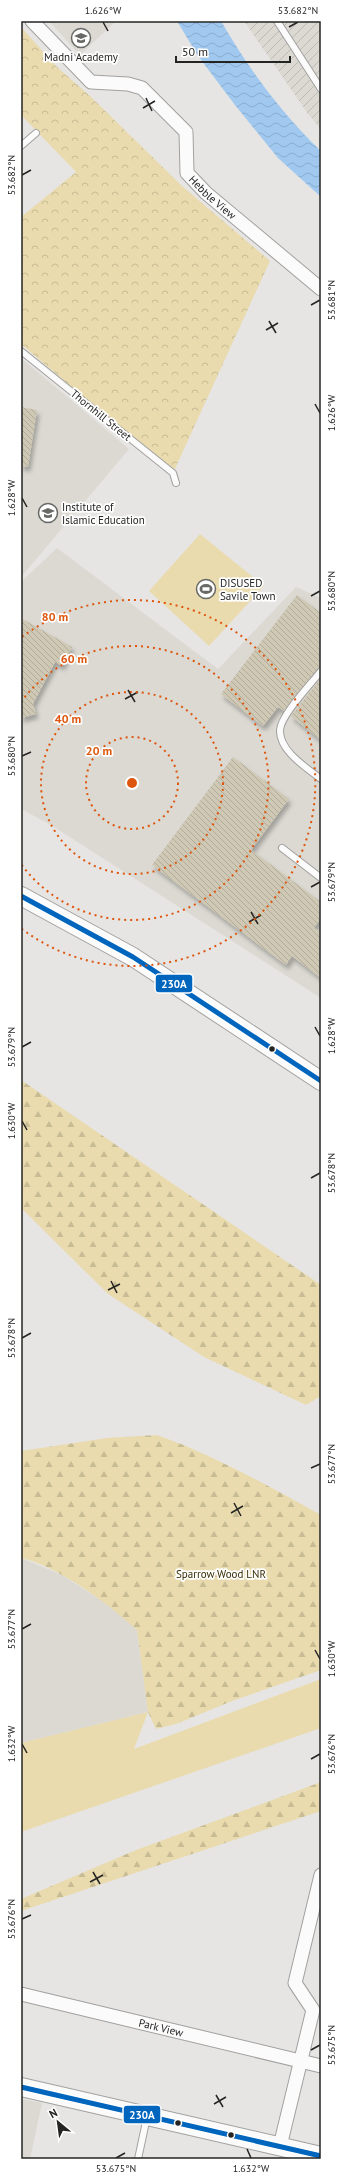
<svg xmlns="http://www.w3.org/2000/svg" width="342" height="2180" viewBox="0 0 342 2180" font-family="'PT Sans',sans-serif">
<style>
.built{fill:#dbd9d2}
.industrial{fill:url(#industrial-furrows)}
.green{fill:#e9dbae}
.forest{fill:url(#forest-firs)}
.park{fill:url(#park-crowns)}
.water{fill:url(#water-waves)}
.building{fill:url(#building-back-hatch);filter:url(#shadow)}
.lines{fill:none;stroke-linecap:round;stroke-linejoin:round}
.lane-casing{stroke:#a2a1a0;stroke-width:8}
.street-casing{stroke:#a2a1a0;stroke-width:15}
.secondary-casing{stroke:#a2a1a0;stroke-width:20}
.lane{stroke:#fbfbfb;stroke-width:6}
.street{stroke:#fbfbfb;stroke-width:13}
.secondary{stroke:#fbfbfb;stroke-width:18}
.bus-1-casing{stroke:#fff;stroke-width:8}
.bus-1{stroke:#0065bd;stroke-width:5}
.ticks{fill:none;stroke:#242423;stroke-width:1.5}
.ring{fill:none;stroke:#de560d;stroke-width:2;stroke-dasharray:2 4}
.bus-dot{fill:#242423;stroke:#fff;stroke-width:1.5}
.labels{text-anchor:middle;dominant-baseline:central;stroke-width:3.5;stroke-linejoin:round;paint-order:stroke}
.poi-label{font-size:11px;fill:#242423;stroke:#fff;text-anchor:start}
.street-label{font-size:11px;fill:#242423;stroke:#fff}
.park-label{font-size:11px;fill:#362b00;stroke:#fff}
.centre{fill:#de560d;stroke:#fff;stroke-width:2}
.ring-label{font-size:12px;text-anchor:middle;font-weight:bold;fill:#de560d;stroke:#fff;stroke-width:3.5;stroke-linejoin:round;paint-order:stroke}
.line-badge{stroke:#fff;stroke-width:1.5}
.badge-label{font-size:11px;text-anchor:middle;font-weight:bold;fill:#fff}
.neatline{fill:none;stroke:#242423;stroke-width:1.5}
.ticks-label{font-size:10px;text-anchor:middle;fill:#242423}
</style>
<defs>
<pattern id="industrial-furrows" width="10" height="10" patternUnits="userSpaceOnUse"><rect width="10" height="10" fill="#dbd9d2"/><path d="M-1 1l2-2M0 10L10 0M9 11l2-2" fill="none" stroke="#bcbab4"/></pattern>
<pattern id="forest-firs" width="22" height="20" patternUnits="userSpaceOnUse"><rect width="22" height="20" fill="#e9dbae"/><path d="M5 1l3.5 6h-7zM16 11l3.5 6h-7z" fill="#c8bc95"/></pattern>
<pattern id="park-crowns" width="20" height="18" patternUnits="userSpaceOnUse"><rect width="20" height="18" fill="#e9dbae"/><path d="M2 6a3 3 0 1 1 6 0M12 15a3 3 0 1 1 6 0" fill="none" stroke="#c8bc95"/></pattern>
<pattern id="water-waves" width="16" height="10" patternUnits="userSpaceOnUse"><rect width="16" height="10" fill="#a1c9f0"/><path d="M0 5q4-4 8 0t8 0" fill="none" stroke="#8aacce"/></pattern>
<pattern id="building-back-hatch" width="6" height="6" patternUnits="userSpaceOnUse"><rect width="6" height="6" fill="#cec8b4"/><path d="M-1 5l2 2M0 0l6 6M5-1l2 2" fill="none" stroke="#b1ac9a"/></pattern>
<filter id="shadow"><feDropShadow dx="2.5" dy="4.5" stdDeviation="2" flood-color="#0004"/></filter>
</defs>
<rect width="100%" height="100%" fill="#e6e5e3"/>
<g class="built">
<polygon points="49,21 116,21 80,55"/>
<polygon points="21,358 129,449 21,577"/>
<polygon points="57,548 218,669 296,587 321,598 321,998 51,825 21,809 21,582"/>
<polygon points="21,1558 62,1575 113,1608 137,1630 148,1712 21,1743"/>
<polygon points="21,2099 42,2103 30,2159 21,2159"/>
</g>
<polygon class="industrial" points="244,21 321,21 321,129 308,114"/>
<g class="green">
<polygon points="200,534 264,586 209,646 149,591"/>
<polygon points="321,1679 321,1728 21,1832 21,1743 148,1712 134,1749"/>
</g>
<g class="forest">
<polygon points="21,1080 321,1285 321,1396 306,1405 204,1357 108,1294 21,1208"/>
<path d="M157,1435C214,1455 268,1486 321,1515V1670L232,1701L176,1724L156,1729L148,1712L137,1630C108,1604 60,1567 21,1558V1451L107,1438Z"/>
<polygon points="321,1782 321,1811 21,1911 21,1899 136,1850"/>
</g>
<polygon class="park" points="21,27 57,67 89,95 182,186 270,261 173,473 21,344 21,217 76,172 21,115"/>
<path class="water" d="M177,21H221C248,68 282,114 321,151V197L278,158L235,105L198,56Z"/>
<g class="building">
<polygon points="21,407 37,410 28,467 21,466"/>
<polygon points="297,595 321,613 321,667 318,668 284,711 278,707 263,726 221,694"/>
<polygon points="21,618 72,647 62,666 55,662 33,704 36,714 21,718"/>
<polygon points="321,678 321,740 291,716"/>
<polygon points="233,757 289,799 251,850 321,902 321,918 314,928 321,933 321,978 292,956 286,965 152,865"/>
</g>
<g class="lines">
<defs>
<g id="lane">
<polyline points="277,21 321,89"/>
<polyline points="21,146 36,133"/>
<polyline points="21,351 173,473 176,483"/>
<path d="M321,671C311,684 281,715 280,730C279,751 307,768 321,779"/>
<polyline points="282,848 321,878"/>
<polyline points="138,2159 147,2117"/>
</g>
<g id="street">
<path id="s1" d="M32,21L91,82L128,84L142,88L186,132L187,173L206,193L321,289"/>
<path id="s2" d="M21,1994L321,2066"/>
<polyline points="280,2146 313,2010 295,1983 321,1875"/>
</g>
<g id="secondary">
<polyline points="21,896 133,957 321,1081"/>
<polyline points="21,2087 321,2156"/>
</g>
</defs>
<use href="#lane" class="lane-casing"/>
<use href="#street" class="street-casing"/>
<use href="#secondary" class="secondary-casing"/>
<use href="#lane" class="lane"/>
<use href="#street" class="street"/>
<use href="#secondary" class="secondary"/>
<defs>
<g id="bus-1">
<polyline points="21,896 133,957 321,1081"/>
<polyline points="21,2087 321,2156"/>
</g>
</defs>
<use href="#bus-1" class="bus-1-casing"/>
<use href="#bus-1" class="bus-1"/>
</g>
<path class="ticks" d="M103,22L108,31M289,27L298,22M146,98L152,111M143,108L155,101M22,175L31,170M311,305L320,300M269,321L276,333M266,330L278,323M315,404L320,413M22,498L27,507M311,596L320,591M128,690L135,702M125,699L138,692M22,756L31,752M311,887L320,882M251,912L258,924M249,922L261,915M315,1027L320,1036M22,1047L31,1042M22,1121L27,1130M311,1178L320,1173M111,1281L117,1293M108,1290L120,1284M22,1338L31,1333M311,1468L320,1464M234,1503L241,1516M231,1513L243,1506M22,1629L31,1624M315,1650L320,1659M22,1744L27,1753M311,1759L320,1754M93,1872L100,1884M90,1882L103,1875M22,1919L31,1915M311,2050L320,2045M216,2095L223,2107M214,2104L226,2097M247,2149L251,2158M116,2158L125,2153"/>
<g class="ring">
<circle cx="132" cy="783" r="46"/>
<circle cx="132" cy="783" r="91"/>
<path d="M21 702A137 137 0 1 1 21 864"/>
<path d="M22 637A183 183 0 1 1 22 929"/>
</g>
<defs>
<symbol id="school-ring" viewBox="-11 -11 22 22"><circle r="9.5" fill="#fff" stroke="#686866" stroke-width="1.5"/><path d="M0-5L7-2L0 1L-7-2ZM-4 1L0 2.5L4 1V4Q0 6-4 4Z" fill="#686866"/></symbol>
<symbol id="stadium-ring" viewBox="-11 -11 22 22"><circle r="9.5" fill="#fff" stroke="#686866" stroke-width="1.5"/><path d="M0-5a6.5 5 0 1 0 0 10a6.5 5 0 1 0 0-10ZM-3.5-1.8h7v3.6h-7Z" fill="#686866"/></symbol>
</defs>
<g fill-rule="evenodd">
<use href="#school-ring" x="70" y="27" width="22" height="22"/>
<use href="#school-ring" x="37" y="502" width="22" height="22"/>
<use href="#stadium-ring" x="195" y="578" width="22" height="22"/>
</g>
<g class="bus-dot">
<circle cx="272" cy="1049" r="3.5"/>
<circle cx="178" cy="2123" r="3.5"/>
<circle cx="231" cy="2135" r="3.5"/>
</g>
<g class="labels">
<g class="poi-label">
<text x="81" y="57" text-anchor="middle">Madni Academy</text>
<text x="62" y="507">Institute of<tspan x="62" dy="13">Islamic Education</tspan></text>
<text x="220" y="583">DISUSED<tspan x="220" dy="13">Savile Town</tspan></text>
</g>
<g class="street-label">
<text stroke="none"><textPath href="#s1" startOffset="275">Hebble View</textPath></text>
<text transform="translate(101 415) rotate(39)">Thornhill Street</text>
<text stroke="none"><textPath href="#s2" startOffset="144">Park View</textPath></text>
</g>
<g class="park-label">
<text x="221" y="1574">Sparrow Wood LNR</text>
</g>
</g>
<circle cx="132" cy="783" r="6" class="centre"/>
<g class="ring-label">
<text x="55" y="621">80 m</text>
<text x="74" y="663">60 m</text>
<text x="68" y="723">40 m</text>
<text x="99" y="755">20 m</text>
</g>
<g class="line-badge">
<rect x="155" y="974" width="38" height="19" rx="4" fill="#0065bd"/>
<rect x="123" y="2105" width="38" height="19" rx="4" fill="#0065bd"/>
</g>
<g class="badge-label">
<text x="174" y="988">230A</text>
<text x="142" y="2119">230A</text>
</g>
<rect width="342" height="2180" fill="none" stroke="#ffffff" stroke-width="44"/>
<g transform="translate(58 2122) rotate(331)" stroke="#ffffff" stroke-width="3" paint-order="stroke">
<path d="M0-3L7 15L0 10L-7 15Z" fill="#242423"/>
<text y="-6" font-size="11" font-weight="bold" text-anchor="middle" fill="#242423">N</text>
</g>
<path d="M176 56v6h114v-6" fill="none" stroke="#242423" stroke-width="2"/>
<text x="182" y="56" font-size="12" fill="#242423" stroke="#ffffff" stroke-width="3" paint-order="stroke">50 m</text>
<rect x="22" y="22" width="298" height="2136" class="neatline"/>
<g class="ticks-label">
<text x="103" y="14">1.626°W</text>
<text x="298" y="14">53.682°N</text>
<text transform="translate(11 175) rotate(-90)" y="4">53.682°N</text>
<text transform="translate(331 300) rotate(-90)" y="4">53.681°N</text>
<text transform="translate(331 413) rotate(-90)" y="4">1.626°W</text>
<text transform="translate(11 498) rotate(-90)" y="4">1.628°W</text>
<text transform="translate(331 591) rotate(-90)" y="4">53.680°N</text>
<text transform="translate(11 756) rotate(-90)" y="4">53.680°N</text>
<text transform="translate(331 882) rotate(-90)" y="4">53.679°N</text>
<text transform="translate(331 1036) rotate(-90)" y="4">1.628°W</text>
<text transform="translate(11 1047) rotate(-90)" y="4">53.679°N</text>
<text transform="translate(11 1121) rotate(-90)" y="4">1.630°W</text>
<text transform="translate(331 1173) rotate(-90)" y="4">53.678°N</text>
<text transform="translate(11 1338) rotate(-90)" y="4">53.678°N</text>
<text transform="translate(331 1464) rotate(-90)" y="4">53.677°N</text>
<text transform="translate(11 1629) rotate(-90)" y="4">53.677°N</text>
<text transform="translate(331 1659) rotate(-90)" y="4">1.630°W</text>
<text transform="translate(11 1744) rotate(-90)" y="4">1.632°W</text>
<text transform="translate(331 1754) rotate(-90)" y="4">53.676°N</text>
<text transform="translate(11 1919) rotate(-90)" y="4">53.676°N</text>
<text transform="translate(331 2045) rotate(-90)" y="4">53.675°N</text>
<text x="116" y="2172">53.675°N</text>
<text x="251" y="2172">1.632°W</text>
</g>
</svg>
